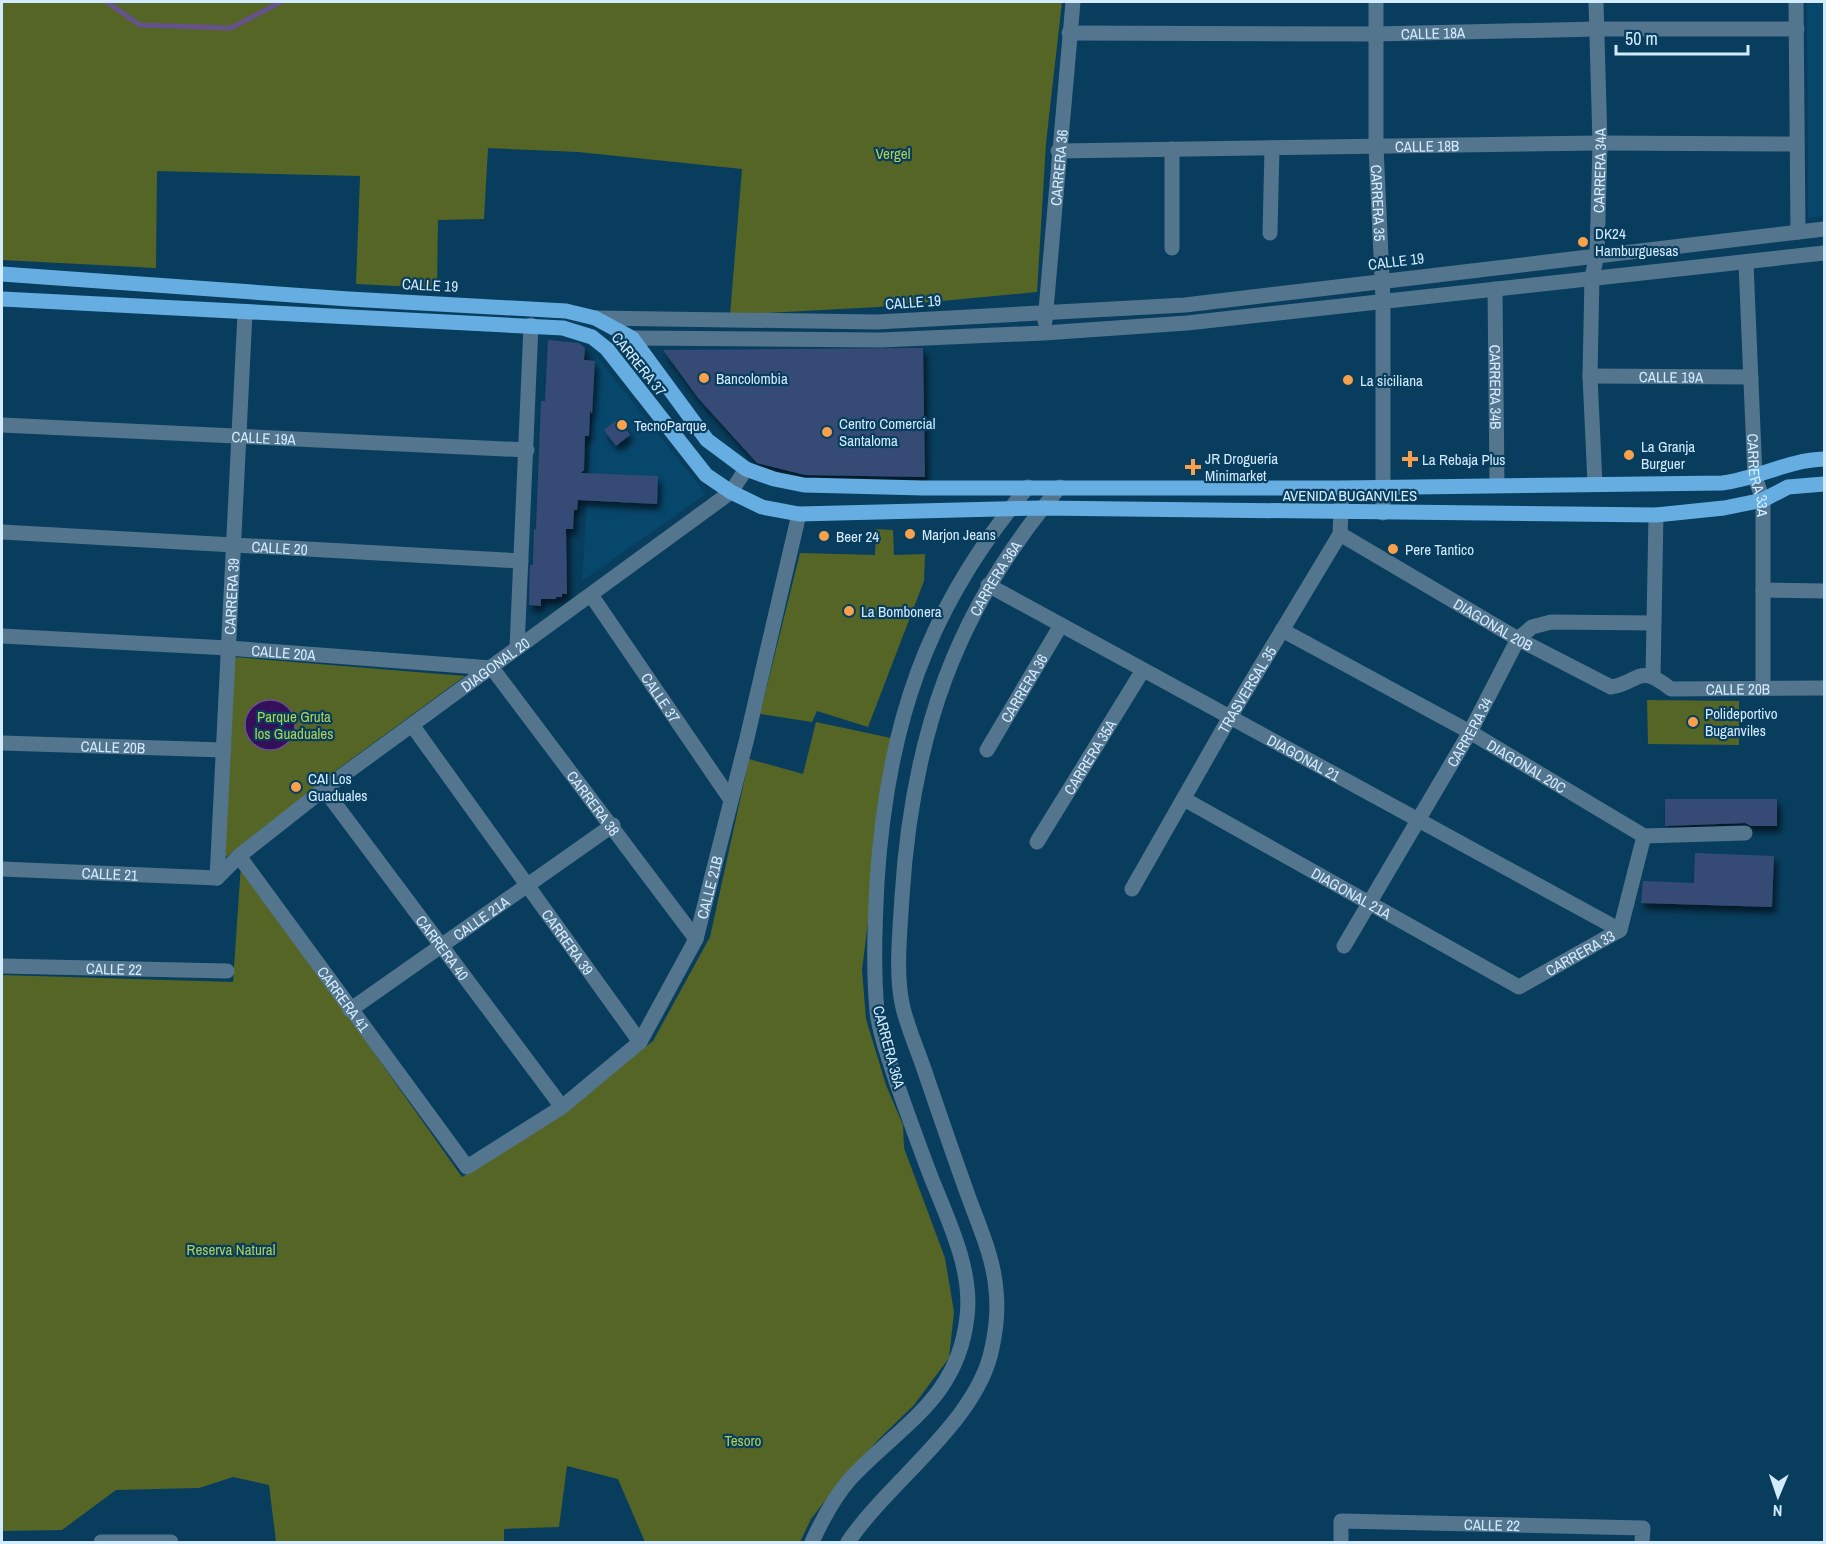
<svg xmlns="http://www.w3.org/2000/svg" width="1826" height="1544" viewBox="0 0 1826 1544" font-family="'Archivo Narrow',sans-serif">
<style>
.built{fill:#07476c}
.green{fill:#556526}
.water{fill:#360f5a;stroke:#65518c;stroke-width:1.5}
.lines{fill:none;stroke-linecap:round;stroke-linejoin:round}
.stream{stroke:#65518c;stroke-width:5}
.building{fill:#364c76;filter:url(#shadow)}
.minor{stroke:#53758e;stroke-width:15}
.major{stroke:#66aee2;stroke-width:15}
.poi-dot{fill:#f8a04b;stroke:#083d5d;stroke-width:2}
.labels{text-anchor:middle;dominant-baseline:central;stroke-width:4.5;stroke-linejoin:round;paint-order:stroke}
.street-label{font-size:15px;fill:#d2ebff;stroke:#083d5d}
.park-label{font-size:15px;fill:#b1d054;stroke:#083d5d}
.poi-label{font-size:15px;fill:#d2ebff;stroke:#083d5d;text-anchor:start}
</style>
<defs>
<filter id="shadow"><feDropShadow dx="3.5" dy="6" stdDeviation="3" flood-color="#0009"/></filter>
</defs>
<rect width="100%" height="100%" fill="#083d5d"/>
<g class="built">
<polygon points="1807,2 1824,2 1824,216 1808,218"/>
<polygon points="596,356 706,494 582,581"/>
</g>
<g class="green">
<polygon points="2,2 1062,2 1046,143 1037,292 878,307 730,315 742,169 578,152 488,148 484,219 438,220 437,288 356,284 360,176 157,171 156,268 2,260"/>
<polygon points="876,529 893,530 894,555 925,554 924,581 868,727 817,711 812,722 760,714 800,553 875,555"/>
<polygon points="234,657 465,676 338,769 225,858"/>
<polygon points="1647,700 1739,701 1739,745 1648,744"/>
<polygon points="816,722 891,738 862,970 866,1019 886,1085 903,1125 904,1148 945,1258 954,1312 949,1358 914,1405 879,1439 839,1483 811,1519 800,1542 645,1542 618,1479 567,1466 559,1527 504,1529 504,1542 276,1542 269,1485 233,1477 199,1488 116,1490 62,1530 2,1531 2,975 233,982 241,865 462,1177 566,1109 653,1041 710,937 749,759 803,774"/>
</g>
<circle class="water" cx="270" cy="725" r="25"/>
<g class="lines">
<polyline class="stream" points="107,2 140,25 231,28 281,2"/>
</g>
<g class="building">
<polygon points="548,340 579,343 585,348 584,360 595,361 592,414 590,411 589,436 585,436 584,470 581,473 658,476 657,504 578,500 577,510 574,510 573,529 566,529 567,594 562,594 562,597 556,597 556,599 541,599 541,606 529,605 530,565 533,565 534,529 536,530 541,401 545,401"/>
<polygon points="923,348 925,477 805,475 757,463 699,399 663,350"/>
<polygon points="618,419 630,435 616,446 604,430"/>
<polygon points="1665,799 1777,799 1777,826 1751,826 1745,823 1665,826"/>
<polygon points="1695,853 1774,856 1772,907 1641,903 1643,881 1694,883"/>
</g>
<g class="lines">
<g class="minor">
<path id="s1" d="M1376,2V147L1383,300V513"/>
<polyline points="1796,2 1798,232"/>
<path id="s2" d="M1069,33L1375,34L1597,29H1797"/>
<polyline points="1172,149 1172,248"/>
<path id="s3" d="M1058,151L1600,143L1797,144"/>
<polyline points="1270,233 1272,148"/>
<path id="s4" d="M1746,263L1755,477L1763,500V688"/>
<path id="s5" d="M1495,289L1497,485"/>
<polyline points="595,318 877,322 1185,305 1824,229"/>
<path id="s6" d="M1045,321L1073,2"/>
<polyline points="632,338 881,340 1044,333 1187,323 1824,253"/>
<path id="s7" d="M1590,376L1751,377"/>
<path id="s8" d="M2,425L527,450"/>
<path id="s9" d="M1595,484L1590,376L1592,277L1597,255L1600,143L1596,2"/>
<path id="s10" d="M2,532L521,561"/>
<path id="s11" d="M1340,534L1518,639L1611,687C1640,683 1637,662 1671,689L1824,688"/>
<path id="s12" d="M988,585L1620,930"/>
<polyline points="1763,590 1824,591"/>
<path id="s13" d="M591,595L731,800"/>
<path id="s14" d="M1282,630L1470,732L1644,836"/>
<path id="s15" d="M2,636L228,648L492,668L696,939"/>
<polyline points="517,648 531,325"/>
<polyline points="1653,677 1656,515"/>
<path id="s16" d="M412,725L640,1042"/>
<path id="s17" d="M2,743L224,750"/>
<path id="s18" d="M987,750L1061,625"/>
<path id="s19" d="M324,789L562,1107"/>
<path id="s20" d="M1184,799L1519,987L1620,930L1644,836"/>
<polyline points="1644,836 1745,833"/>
<path id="s21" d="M1037,842L1143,670"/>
<path id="s22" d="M239,856L467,1167L562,1107L640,1042L696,939L747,738L799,514"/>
<path id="s23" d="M2,869L217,878"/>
<path id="s24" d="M217,878L239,856L324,789L731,492L746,469"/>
<path id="s25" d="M217,878L245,313"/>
<path id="s26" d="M1132,889L1230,717L1340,534L1342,488"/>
<path id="s27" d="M1344,946L1470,732L1518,639L1532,627L1551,622L1654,623"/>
<path id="s28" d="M2,966L227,971"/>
<path id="s29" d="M350,1010L613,825"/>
<polyline points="101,1542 171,1542"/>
<path d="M812,1542C822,1520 834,1497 851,1478C902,1424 958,1398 967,1317C973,1270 948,1220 931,1177C919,1146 908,1115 897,1084C890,1061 879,1034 877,1011C873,968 875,925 877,882C887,726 926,608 1028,487"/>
<path id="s30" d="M848,1542C889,1481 978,1421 992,1348C996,1330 998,1308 996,1290C994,1260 980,1228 970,1201C954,1157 939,1113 924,1069C917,1049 908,1028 903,1008C895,974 900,932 902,897C912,737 955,610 1060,487"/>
<path id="s31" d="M1341,1542V1521L1643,1528L1642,1542"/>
</g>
<g class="major">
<path d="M2,274L349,299L566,311L595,318L632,338L707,440L746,469L774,479L804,485L923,488H1342L1722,483C1757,479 1788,460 1824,459"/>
<polyline points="2,299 563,328 592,337 607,349 706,475 731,492 762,507 799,514 1041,508 1656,515 1724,508 1763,500 1788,487 1824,484"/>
</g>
</g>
<g class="poi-dot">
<circle cx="1583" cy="242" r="6"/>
<circle cx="704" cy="378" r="6"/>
<circle cx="1348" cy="380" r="6"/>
<circle cx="622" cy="425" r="6"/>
<circle cx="827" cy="432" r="6"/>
<circle cx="1629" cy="455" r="6"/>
<path d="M1407 450h6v6h6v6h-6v6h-6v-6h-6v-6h6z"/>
<path d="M1190 458h6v6h6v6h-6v6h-6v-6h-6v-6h6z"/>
<circle cx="910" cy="534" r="6"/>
<circle cx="824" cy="536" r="6"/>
<circle cx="1393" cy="549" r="6"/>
<circle cx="849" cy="611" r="6"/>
<circle cx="1693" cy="722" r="6"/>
<circle cx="296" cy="787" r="6"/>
</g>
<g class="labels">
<g class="street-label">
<text stroke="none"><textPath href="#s2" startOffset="364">CALLE 18A</textPath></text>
<text stroke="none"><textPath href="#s3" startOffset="369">CALLE 18B</textPath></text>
<text stroke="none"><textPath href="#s6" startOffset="154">CARRERA 36</textPath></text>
<text stroke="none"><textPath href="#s9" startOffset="314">CARRERA 34A</textPath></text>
<text stroke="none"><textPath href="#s1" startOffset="201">CARRERA 35</textPath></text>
<text transform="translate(1396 261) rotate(-7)">CALLE 19</text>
<text transform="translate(430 285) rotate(3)">CALLE 19</text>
<text transform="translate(913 302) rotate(-4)">CALLE 19</text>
<text transform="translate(639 364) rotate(51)">CARRERA 37</text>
<text stroke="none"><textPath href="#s7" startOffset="81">CALLE 19A</textPath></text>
<text stroke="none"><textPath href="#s5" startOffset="98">CARRERA 34B</textPath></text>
<text stroke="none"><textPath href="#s8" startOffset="262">CALLE 19A</textPath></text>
<text stroke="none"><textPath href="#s4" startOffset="213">CARRERA 33A</textPath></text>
<text x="1350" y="495">AVENIDA BUGANVILES</text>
<text stroke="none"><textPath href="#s10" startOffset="278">CALLE 20</textPath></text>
<text stroke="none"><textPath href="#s30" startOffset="1047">CARRERA 36A</textPath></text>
<text stroke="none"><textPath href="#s25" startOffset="282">CARRERA 39</textPath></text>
<text stroke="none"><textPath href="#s11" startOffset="178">DIAGONAL 20B</textPath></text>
<text stroke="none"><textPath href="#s15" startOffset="282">CALLE 20A</textPath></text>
<text stroke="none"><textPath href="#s24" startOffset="351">DIAGONAL 20</textPath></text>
<text stroke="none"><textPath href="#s18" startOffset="72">CARRERA 36</textPath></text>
<text stroke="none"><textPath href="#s11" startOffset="444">CALLE 20B</textPath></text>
<text stroke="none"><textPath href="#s26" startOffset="230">TRASVERSAL 35</textPath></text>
<text stroke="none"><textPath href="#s13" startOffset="124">CALLE 37</textPath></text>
<text stroke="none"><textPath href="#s27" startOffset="248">CARRERA 34</textPath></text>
<text stroke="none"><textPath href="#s17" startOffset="111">CALLE 20B</textPath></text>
<text stroke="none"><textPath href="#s21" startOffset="100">CARRERA 35A</textPath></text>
<text stroke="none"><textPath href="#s12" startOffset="360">DIAGONAL 21</textPath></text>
<text stroke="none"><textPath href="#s14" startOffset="280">DIAGONAL 20C</textPath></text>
<text stroke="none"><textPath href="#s15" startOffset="660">CARRERA 38</textPath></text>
<text stroke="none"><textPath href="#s23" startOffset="108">CALLE 21</textPath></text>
<text stroke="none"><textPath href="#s22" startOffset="770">CALLE 21B</textPath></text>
<text stroke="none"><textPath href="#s20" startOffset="192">DIAGONAL 21A</textPath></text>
<text stroke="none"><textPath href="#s29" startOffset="160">CALLE 21A</textPath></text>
<text stroke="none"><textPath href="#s16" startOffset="267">CARRERA 39</textPath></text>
<text stroke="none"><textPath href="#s19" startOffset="198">CARRERA 40</textPath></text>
<text stroke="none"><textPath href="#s20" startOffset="454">CARRERA 33</textPath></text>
<text stroke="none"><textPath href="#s28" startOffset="112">CALLE 22</textPath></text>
<text stroke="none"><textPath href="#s22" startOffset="177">CARRERA 41</textPath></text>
<text transform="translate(889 1047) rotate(75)">CARRERA 36A</text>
<text stroke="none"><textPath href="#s31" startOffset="172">CALLE 22</textPath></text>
</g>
<g class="park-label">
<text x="893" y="153">Vergel</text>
<text x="294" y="716">Parque Gruta<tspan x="294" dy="17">los Guaduales</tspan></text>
<text x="231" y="1249">Reserva Natural</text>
<text x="743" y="1440">Tesoro</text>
</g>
<g class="poi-label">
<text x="1595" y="233">DK24<tspan x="1595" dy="17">Hamburguesas</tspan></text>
<text x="716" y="378">Bancolombia</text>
<text x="1360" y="380">La siciliana</text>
<text x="839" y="423">Centro Comercial<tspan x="839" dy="17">Santaloma</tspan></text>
<text x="634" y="425">TecnoParque</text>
<text x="1641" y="446">La Granja<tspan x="1641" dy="17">Burguer</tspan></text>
<text x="1205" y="458">JR Droguería<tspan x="1205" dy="17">Minimarket</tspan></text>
<text x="1422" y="459">La Rebaja Plus</text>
<text x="922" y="534">Marjon Jeans</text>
<text x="836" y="536">Beer 24</text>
<text x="1405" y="549">Pere Tantico</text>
<text x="861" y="611">La Bombonera</text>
<text x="1705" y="713">Polideportivo<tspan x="1705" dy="17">Buganviles</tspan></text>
<text x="308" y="778">CAI Los<tspan x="308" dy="17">Guaduales</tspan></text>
</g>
</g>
<rect width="1826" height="1544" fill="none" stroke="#d2ebff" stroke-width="6"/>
<g transform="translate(1778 1496) rotate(182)" stroke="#083d5d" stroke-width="4.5" paint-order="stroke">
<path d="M0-4.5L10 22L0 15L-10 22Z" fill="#d2ebff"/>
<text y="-9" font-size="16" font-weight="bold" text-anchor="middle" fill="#d2ebff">N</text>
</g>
<path d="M1616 45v9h132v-9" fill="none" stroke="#d2ebff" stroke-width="3"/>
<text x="1625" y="45" font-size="18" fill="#d2ebff" stroke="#083d5d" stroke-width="4.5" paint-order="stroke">50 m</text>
</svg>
